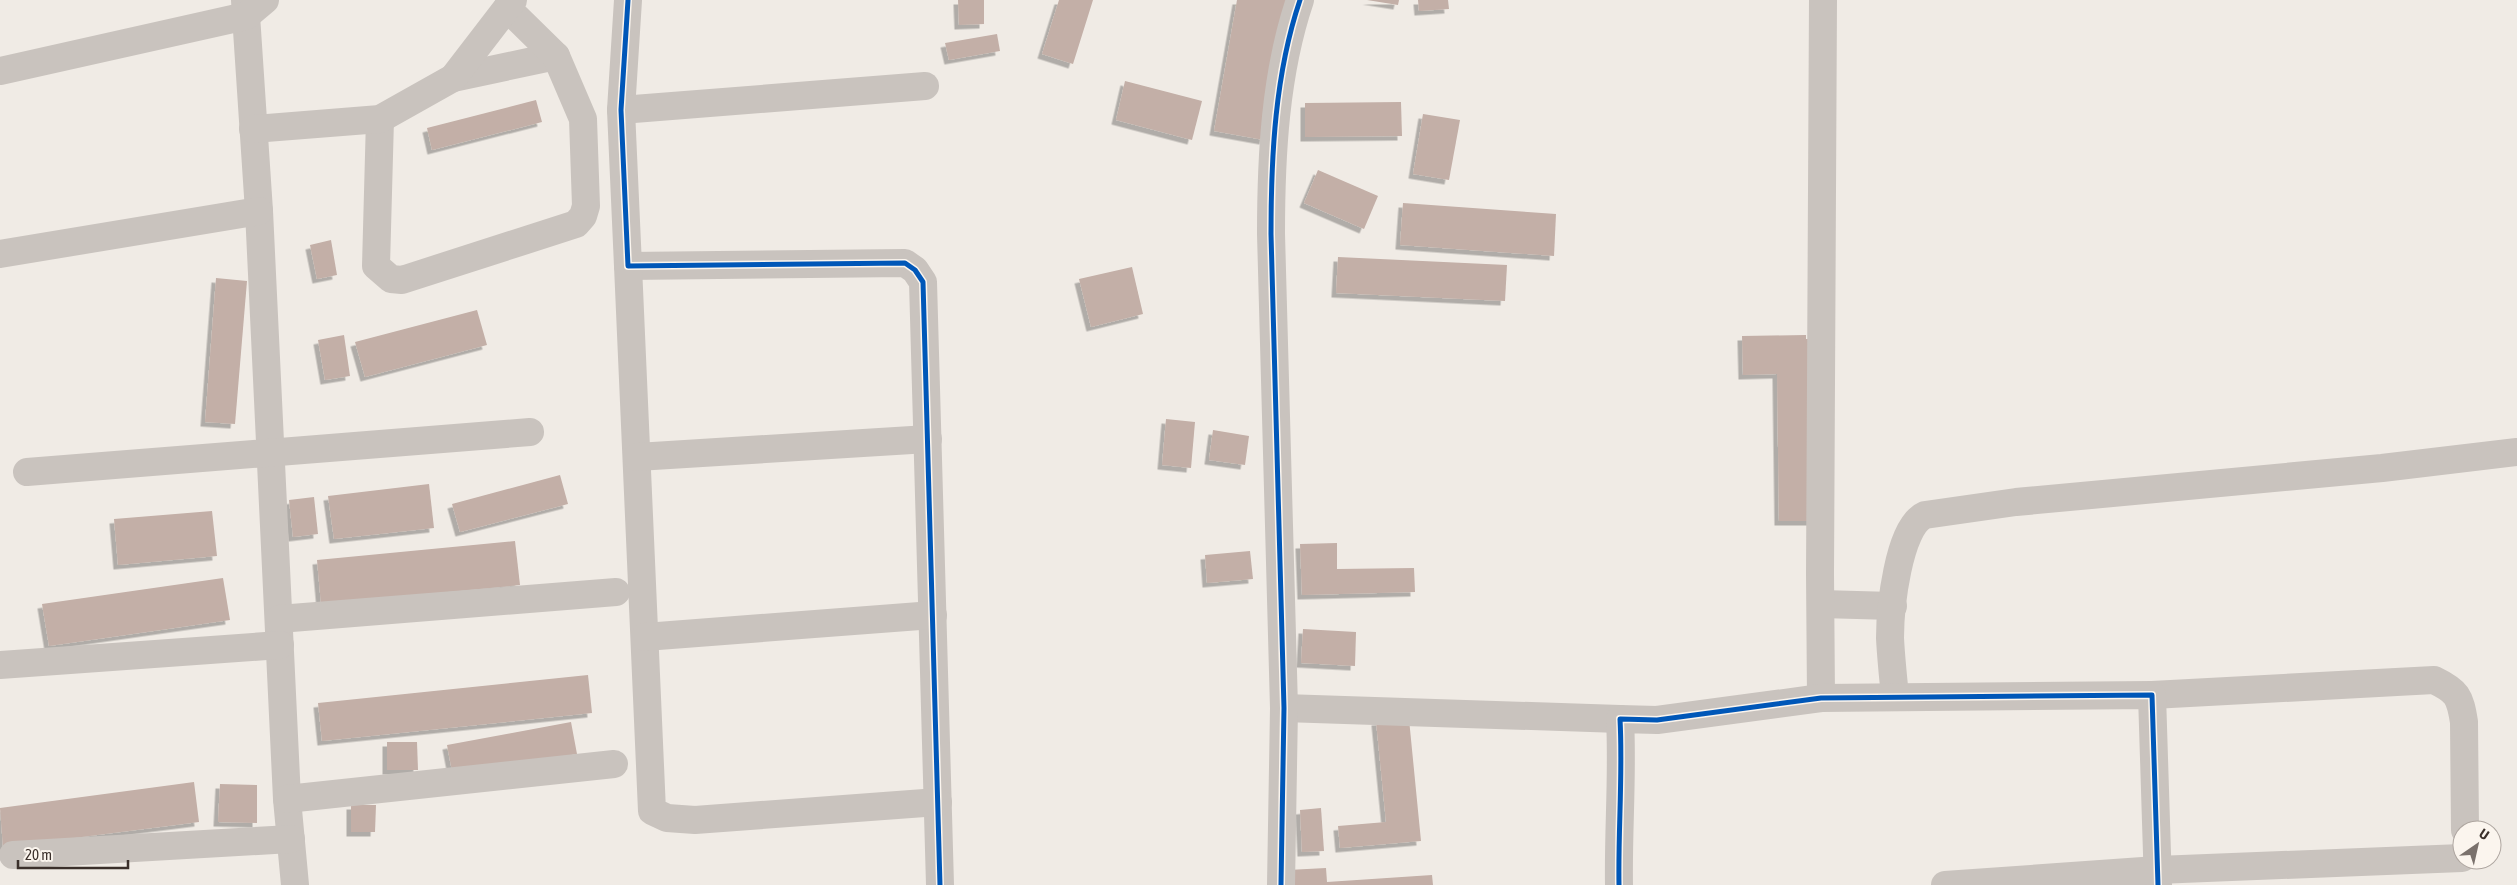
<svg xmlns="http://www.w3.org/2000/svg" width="2517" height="885" viewBox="0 0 2517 885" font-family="'Asap Condensed',sans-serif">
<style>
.building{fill:#c3afa7;filter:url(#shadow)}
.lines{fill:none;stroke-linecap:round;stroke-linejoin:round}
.minor{stroke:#c9c3be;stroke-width:28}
.cycleway-casing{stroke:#fbf5ee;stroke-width:8}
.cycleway{stroke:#0057b8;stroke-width:5}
</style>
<defs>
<filter id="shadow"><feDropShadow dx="-4.5" dy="4.5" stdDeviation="0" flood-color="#0004"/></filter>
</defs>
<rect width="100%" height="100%" fill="#f0ebe5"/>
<g class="building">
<polygon points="958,0 984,0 984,24 959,25"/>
<polygon points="1059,0 1093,0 1073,64 1042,54"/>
<polygon points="1237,0 1289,0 1264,140 1214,131"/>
<polygon points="1367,0 1399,0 1398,5"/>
<polygon points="1418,0 1448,0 1449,9 1419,11"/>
<polygon points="997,34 1000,51 949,60 945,43"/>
<polygon points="1125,81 1202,101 1192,140 1116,120"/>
<polygon points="536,100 542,122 432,150 427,128"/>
<polygon points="1401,102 1402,136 1305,137 1305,103"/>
<polygon points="1423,114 1460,120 1449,180 1413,174"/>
<polygon points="1318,170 1378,196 1364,229 1304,203"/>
<polygon points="1403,203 1556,214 1554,256 1400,245"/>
<polygon points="331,240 337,275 317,279 310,245"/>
<polygon points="1338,257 1507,265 1505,301 1336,293"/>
<polygon points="1132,267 1143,314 1091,327 1079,279"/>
<polygon points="216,278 247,281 235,424 205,422"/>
<polygon points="477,310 487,345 365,377 355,342"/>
<polygon points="344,335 350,376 325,380 318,340"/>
<polygon points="1806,335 1806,339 1815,339 1818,521 1779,521 1777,374 1743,375 1742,336"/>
<polygon points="1166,419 1195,422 1191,468 1162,465"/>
<polygon points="1213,430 1249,436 1245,465 1209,460"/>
<polygon points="560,475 568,504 460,532 452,504"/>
<polygon points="429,484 434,528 334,539 328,496"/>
<polygon points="314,497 318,534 293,537 289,500"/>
<polygon points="212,511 217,556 118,565 114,519"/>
<polygon points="515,541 520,585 321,604 317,560"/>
<polygon points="1337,543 1337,569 1414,568 1415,592 1302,595 1300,544"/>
<polygon points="1250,551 1253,579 1207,583 1205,555"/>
<polygon points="223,578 230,620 49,646 42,604"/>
<polygon points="1303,629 1356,632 1355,666 1301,663"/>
<polygon points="588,675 592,713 322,741 318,703"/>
<polygon points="1409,719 1421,841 1340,848 1338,826 1386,822 1376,721"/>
<polygon points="571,722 577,754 453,776 447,745"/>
<polygon points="387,742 417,742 418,770 387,770"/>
<polygon points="194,782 199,822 3,847 0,808"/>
<polygon points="220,784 257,785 257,823 218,822"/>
<polygon points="351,805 376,805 375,832 351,832"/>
<polygon points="1321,808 1324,851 1302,852 1300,810"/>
<polygon points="1326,868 1327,882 1432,875 1433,885 1289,885 1288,870"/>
</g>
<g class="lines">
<g class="minor">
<polyline points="245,0 259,211 287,799 295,885"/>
<polyline points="628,0 621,110 628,266 905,263 915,270 923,282 940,885"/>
<polyline points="0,71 246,16 265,0"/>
<polyline points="453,78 556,56"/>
<polyline points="621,110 925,86"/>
<polyline points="380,119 376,266 391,279 402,280 576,224 583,216 586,206 583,119 556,56 507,8"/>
<polyline points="253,129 380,119 453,78 513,0"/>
<polyline points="0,254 259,211"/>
<polyline points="628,266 652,811 667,818 695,820 938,802"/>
<polyline points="637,457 928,439"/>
<polyline points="27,472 530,432"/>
<polyline points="1821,604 1893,606"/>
<polyline points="279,619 616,592"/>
<polyline points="645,637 933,615"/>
<polyline points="0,665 280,645"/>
<path d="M2152,695L2434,680C2457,691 2460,696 2464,722L2465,830"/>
<path d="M1895,696C1893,677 1891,657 1890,638C1890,611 1898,526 1925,515L2016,502L2382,468L2517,452"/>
<polyline points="1821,698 1820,574 1823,0"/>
<polyline points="1284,708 1620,719"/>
<polyline points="287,799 614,764"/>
<polyline points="13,855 291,839"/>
<path d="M1281,885L1284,708L1271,234C1271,156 1275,74 1300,0"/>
<path d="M1619,885C1618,830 1623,774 1620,719L1657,720L1821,698L2152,695L2158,885"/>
<polyline points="1945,885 2157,870 2462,858"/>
</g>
<defs>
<g id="cycleway">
<polyline points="628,0 621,110 628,266 905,263 915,270 923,282 940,885"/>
<path d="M1281,885L1284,708L1271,234C1271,156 1275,74 1300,0"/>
<path d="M1619,885C1618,830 1623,774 1620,719L1657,720L1821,698L2152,695L2158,885"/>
</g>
</defs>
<use href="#cycleway" class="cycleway-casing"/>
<use href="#cycleway" class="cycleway"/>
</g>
<g transform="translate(2477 845) rotate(34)"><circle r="24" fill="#fbf5ee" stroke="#aea6a0"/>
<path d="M0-4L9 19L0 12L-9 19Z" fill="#7a716c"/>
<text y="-8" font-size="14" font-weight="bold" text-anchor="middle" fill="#3b302b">U</text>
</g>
<path d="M18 860v8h110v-8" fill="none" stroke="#3b302b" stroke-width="2.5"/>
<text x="25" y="860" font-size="15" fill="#3b302b" stroke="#fbf5ee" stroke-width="4" paint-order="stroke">20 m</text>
</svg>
